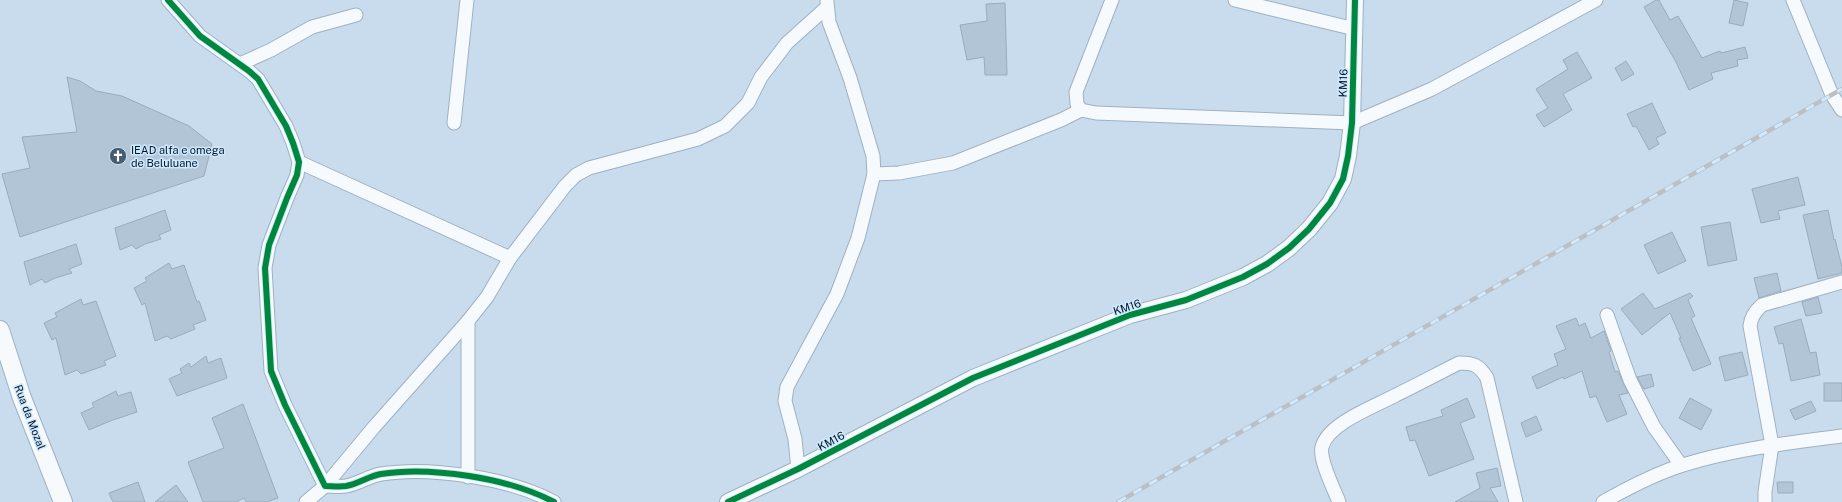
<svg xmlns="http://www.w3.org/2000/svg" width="1842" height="502" viewBox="0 0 1842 502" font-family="'Public Sans',sans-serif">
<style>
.building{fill:#b1c5d7;stroke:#98acbe}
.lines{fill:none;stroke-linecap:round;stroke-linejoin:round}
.minor-casing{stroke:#9db1c3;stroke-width:15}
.tertiary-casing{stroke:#9db1c3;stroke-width:18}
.secondary-casing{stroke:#9db1c3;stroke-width:20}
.minor{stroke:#f7fafc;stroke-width:13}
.tertiary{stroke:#f7fafc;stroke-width:16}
.secondary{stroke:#f7fafc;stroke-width:18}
.rail-casing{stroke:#bac0c6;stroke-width:4.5}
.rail{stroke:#d0e9fe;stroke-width:3;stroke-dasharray:9;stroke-linecap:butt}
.cycleway-casing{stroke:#d0e9fe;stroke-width:8}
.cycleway{stroke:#00873e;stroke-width:6}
.labels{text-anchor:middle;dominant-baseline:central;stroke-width:3;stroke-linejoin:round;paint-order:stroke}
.street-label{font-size:11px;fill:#00172a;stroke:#d0e9fe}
.poi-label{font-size:11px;fill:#00172a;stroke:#d0e9fe;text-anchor:start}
</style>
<rect width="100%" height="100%" fill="#c8dcee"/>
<g class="building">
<polygon points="1656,0 1659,0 1670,20 1678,16 1702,58 1720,51 1721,53 1745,47 1748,58 1737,60 1738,66 1711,73 1713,79 1689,90 1676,62 1644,7"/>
<polygon points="1734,0 1748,3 1743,26 1729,23"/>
<polygon points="1005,3 1007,75 985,75 984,57 967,60 960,25 987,21 986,4"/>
<polygon points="1577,52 1592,78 1563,94 1572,110 1544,127 1536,115 1548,108 1536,89 1568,69 1563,60"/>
<polygon points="1626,61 1634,74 1622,81 1615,68"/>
<polygon points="67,77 80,81 96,91 122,96 189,126 212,144 204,176 20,237 2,174 30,168 22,137 77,132"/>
<polygon points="1652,103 1666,133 1656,138 1659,144 1649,150 1636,126 1633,127 1627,114"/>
<polygon points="1798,177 1805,205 1778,211 1780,219 1761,223 1752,189"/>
<polygon points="165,210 171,230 159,235 161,239 145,244 136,249 132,245 120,250 115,228"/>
<polygon points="1828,210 1834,240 1835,239 1842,267 1842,273 1818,279 1803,215"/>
<polygon points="1730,222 1737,260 1708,266 1701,227"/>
<polygon points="1672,232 1686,261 1658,274 1644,245"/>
<polygon points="76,244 82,264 69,269 72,273 55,278 45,283 42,279 30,285 24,262"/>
<polygon points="169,263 172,269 184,265 197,302 199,301 206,320 193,325 195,329 171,339 167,336 155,341 145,303 142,305 134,288 147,281 145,278"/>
<polygon points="1777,273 1781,291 1759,298 1754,278"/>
<polygon points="1643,293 1655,309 1690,293 1693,296 1688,300 1695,316 1691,318 1711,364 1693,371 1679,338 1681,338 1670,313 1642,335 1621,309"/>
<polygon points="1818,297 1822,313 1806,316 1802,302"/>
<polygon points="81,299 83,305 96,301 116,356 104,361 106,365 81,374 77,370 65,375 56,338 52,340 44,323 57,317 55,313"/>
<polygon points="1576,318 1579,326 1585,323 1591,338 1604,331 1611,351 1609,352 1615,372 1618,371 1628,393 1619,395 1627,414 1607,422 1596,396 1590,398 1582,371 1564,379 1563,377 1537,389 1532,377 1558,365 1554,354 1566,349 1556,326"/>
<polygon points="1801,319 1810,353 1816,352 1820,375 1791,381 1783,343 1779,344 1774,327"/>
<polygon points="1742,352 1748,375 1725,381 1719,357"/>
<polygon points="206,356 208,363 221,358 227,378 177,396 169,379 182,373 180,369 189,363 191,367"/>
<polygon points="1651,374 1654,386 1644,389 1637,377"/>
<rect x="1824" y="383" width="18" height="18"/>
<polygon points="116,391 118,396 131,392 137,412 110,421 89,430 81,413 94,407 92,403"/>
<polygon points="1467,398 1475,417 1460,423 1474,459 1429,476 1415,440 1410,441 1406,427 1443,416 1441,410"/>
<polygon points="1690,398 1712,410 1701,430 1679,418"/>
<polygon points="1811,401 1816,411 1795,420 1790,410"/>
<polygon points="243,404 278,498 267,502 246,502 244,498 236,502 203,502 188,462 224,448 212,418"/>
<polygon points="1536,416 1542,430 1526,437 1521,423"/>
<polygon points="1497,468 1501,486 1490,488 1498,502 1455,502 1480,488 1476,473"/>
<polygon points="138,482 145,502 113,502 109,493"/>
<polygon points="1777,482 1793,482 1793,493 1778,493"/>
<polygon points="176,485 188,502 155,502"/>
</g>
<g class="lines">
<defs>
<g id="minor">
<path d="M168,0L200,36L249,71L258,79L286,126L293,143L299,162L297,175L287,198L269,245L265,268L271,371L285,405L325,486C331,486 339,487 346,486C358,484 369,476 381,474C430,466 509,478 554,502"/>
<polyline points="1112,0 1076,92 1077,104 1081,110 1096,113 1352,123 1432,89 1596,0"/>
<polyline points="1235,0 1355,29"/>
<polyline points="1793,0 1832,95 1842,110"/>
<polyline points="240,64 271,50 312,27 356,15"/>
<polyline points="454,123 467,0"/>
<polyline points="299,162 510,258"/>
<polyline points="874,174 899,173 953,163 1061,120 1081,110"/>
<polyline points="1607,315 1630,380 1654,427 1681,465"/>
<polyline points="798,469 795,439 785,401 787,387 837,294 858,238 874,174 873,156 850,78 829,22 827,2"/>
<polyline points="468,477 468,321"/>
<polyline points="306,502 325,486 374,427 468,321 487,297 510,258 565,186 576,175 589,168 698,139 725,126 748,103 761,77 787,43 826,8"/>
<path d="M1339,502C1334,489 1319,460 1322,447C1328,423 1376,406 1396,395C1417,385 1437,374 1459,363C1474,363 1479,365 1487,378L1516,502"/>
<path d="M1603,502C1626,489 1657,473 1683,465C1735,449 1788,443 1842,436"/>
<path d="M1765,502V492L1772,445L1750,326C1751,317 1755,311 1762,305L1842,282"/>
</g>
<polyline id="tertiary" points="728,502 798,469 973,378 1130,315 1186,300 1243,277 1267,264 1289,248 1309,229 1330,203 1343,179 1348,156 1352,123 1355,0"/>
<polyline id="secondary" points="0,330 22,398 63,502"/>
</defs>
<use href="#minor" class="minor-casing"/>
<use href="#tertiary" class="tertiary-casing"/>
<use href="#secondary" class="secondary-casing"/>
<use href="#minor" class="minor"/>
<use href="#tertiary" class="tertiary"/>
<use href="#secondary" class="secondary"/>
<defs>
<polyline id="rail" points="1118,502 1842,89"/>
</defs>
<use href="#rail" class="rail-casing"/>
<use href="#rail" class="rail"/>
<defs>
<g id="cycleway">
<path d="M168,0L200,36L249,71L258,79L286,126L293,143L299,162L297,175L287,198L269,245L265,268L271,371L285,405L325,486C331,486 339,487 346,486C358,484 369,476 381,474C430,466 509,478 554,502"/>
<polyline points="728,502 798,469 973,378 1130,315 1186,300 1243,277 1267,264 1289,248 1309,229 1330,203 1343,179 1348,156 1352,123 1355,0"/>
</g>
</defs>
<use href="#cycleway" class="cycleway-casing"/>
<use href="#cycleway" class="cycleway"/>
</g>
<defs>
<symbol id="church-disc" viewBox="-11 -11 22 22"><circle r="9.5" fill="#465c6f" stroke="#d0e9fe"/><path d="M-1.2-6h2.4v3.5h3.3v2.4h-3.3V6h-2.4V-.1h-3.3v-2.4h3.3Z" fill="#fff"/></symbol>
</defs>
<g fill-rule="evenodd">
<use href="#church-disc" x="108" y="146" width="20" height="20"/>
</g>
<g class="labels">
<g class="street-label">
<text transform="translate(1343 83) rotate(-88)">KM16</text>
<text transform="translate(1127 307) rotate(-18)">KM16</text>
<text transform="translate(30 417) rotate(69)">Rua da Mozal</text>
<text transform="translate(831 441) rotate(-28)">KM16</text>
</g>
<g class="poi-label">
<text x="131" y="150">IEAD alfa e omega<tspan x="131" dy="13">de Beluluane</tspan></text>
</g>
</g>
</svg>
